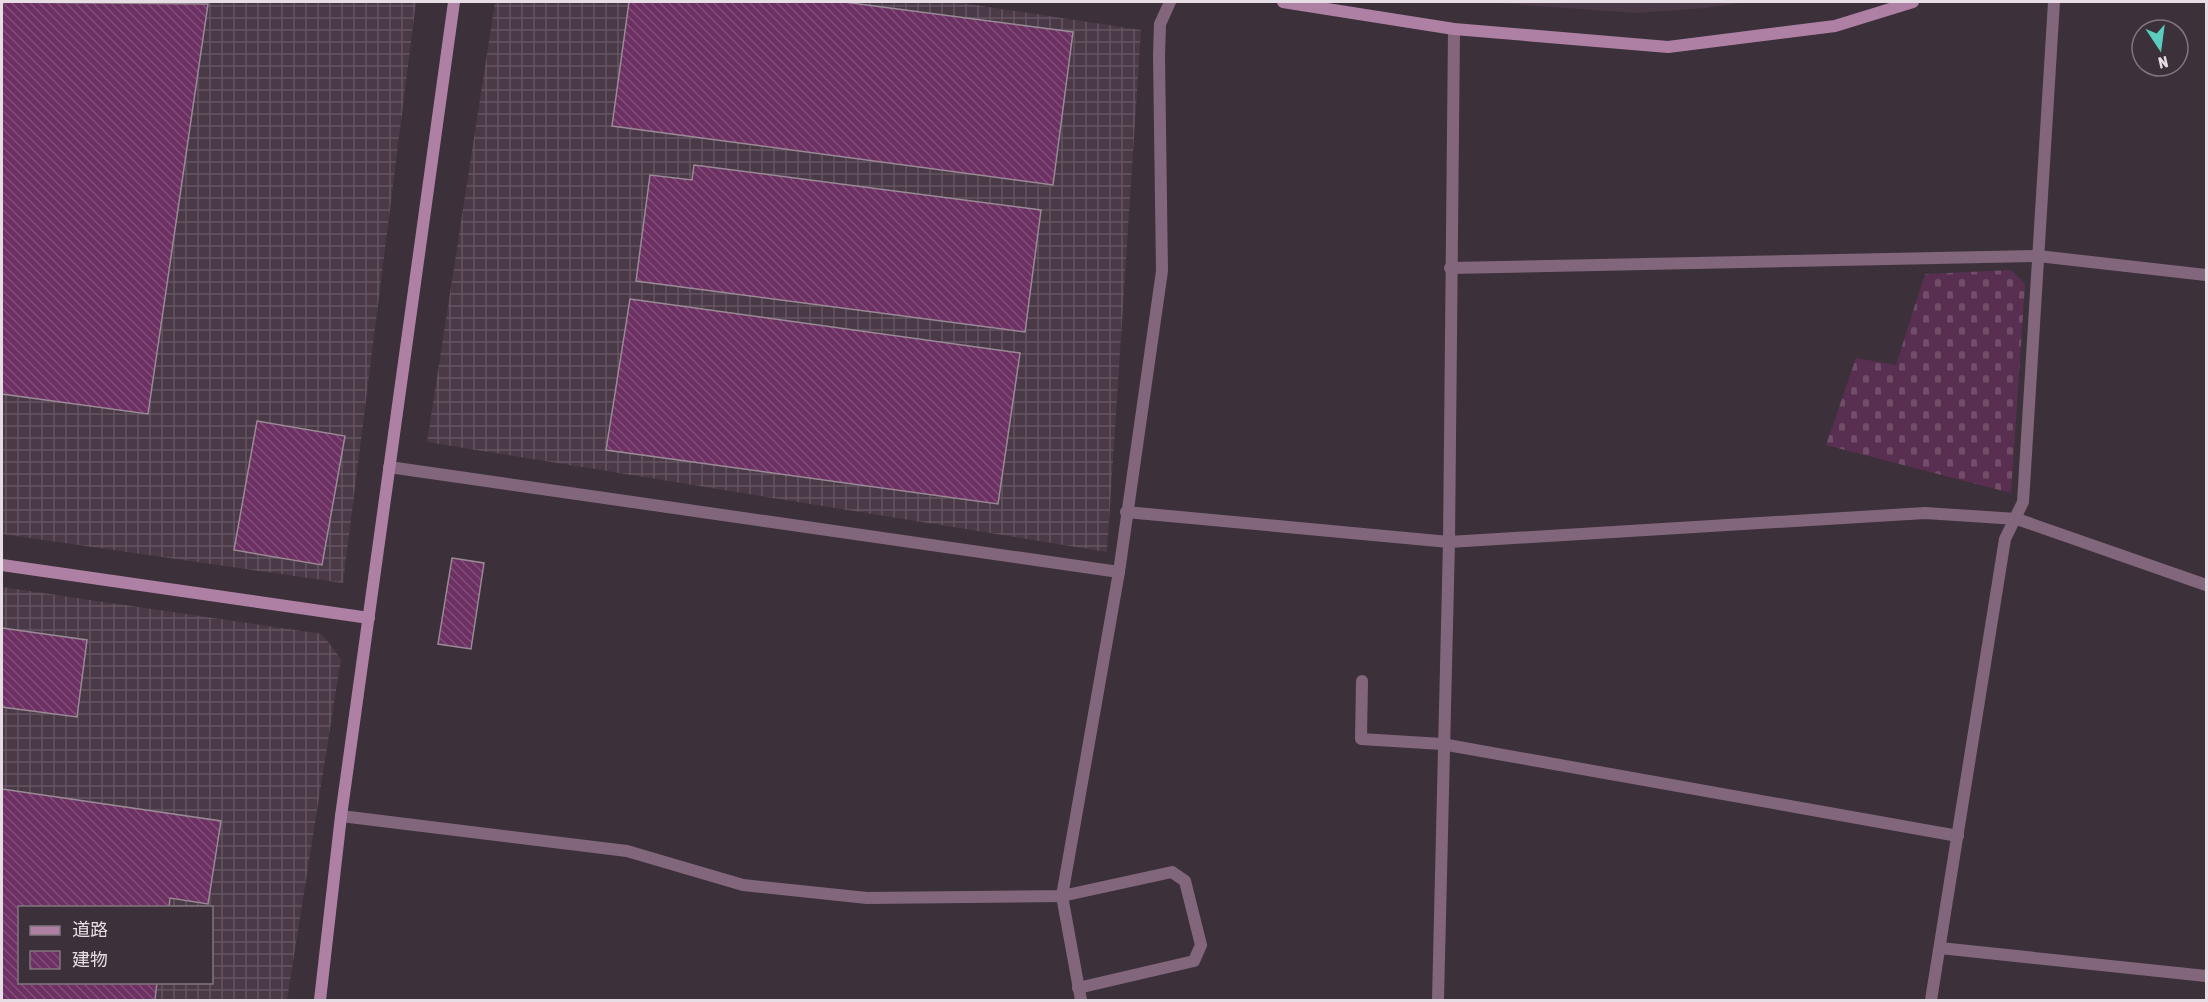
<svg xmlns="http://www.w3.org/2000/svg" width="2208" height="1002" viewBox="0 0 2208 1002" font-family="'Asap Condensed','Noto Sans JP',sans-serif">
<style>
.built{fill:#4a3947}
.industrial{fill:url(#industrial-grid);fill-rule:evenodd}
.cemetery{fill:url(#cemetery-stones)}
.building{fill:url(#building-back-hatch);stroke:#998a95;stroke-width:1.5}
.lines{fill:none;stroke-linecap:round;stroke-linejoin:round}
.lane{stroke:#82667c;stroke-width:12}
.street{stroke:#82667c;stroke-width:12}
.secondary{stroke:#ae81a4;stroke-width:12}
</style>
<defs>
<pattern id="industrial-grid" width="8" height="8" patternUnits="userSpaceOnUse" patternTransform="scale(1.5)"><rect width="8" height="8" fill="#4a3947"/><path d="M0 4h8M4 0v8" fill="none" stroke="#645561"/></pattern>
<pattern id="cemetery-stones" width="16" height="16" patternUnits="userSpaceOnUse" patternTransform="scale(1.5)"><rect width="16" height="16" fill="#592f51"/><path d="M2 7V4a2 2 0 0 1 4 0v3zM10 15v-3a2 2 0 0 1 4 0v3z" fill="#714d6a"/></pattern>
<pattern id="building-back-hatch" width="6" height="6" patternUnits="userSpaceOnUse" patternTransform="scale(1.5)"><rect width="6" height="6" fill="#6c3062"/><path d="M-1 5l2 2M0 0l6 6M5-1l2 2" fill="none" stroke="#814e78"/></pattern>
</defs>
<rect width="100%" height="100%" fill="#3c303a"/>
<polygon class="built" points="1484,2 1748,2 1706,8 1636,13"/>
<g class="industrial">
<polygon points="2,2 416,2 343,583 2,534"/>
<polygon points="495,2 956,2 1141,30 1107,552 427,442"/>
<path d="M2,587L322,634L341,659L287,1000H2ZM20,908H212V982H20Z"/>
</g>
<polygon class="cemetery" points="2011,270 2025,284 2011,493 1826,445 1856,358 1896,365 1925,274"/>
<g class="building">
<polygon points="2,2 208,4 148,414 2,394"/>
<polygon points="629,2 844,2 1073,32 1053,185 612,126"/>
<polygon points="694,165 1041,210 1025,332 636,281 650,175 692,180"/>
<polygon points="630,299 1020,353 998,504 606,450"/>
<polygon points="257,421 345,436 322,565 234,550"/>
<polygon points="452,558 484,563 471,649 438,644"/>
<polygon points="2,628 87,640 77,717 2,707"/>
<polygon points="2,789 221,821 208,904 170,898 169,908 20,908 20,982 157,982 155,1000 2,1000"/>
</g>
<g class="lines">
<polyline class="lane" points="1362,681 1361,739 1442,744"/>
<g class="street">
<polyline points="1450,268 2038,256 2206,275"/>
<polyline points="389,467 1119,572"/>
<polyline points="1126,512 1449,542 1925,513 2017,519 2206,585"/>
<polyline points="1442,744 1958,836"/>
<polyline points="341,816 627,851 743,885 867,898 1062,896 1172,872 1185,881 1201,945 1194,961 1078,988"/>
<polyline points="1940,948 2206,976"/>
<polyline points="1081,1000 1062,896 1119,572 1162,271 1159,56 1160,24 1170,2"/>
<polyline points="1438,1000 1449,542 1454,29"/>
<polyline points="1931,1000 2005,539 2023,502 2054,2"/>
</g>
<g class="secondary">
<polyline points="1283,2 1454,29 1668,47 1835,26 1913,2"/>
<polyline points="2,565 369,618"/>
<polyline points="320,1000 341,816 454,2"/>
</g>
</g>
<rect width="2208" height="1002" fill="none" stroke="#e6dee4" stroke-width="6"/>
<rect x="18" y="906" width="195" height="78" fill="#3c303a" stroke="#80767e" stroke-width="1.5"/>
<rect x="30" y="926" width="30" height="9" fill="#ae81a4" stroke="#80767e" stroke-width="1.5"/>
<text x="72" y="936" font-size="18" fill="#e6dee4">道路</text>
<rect x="30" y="951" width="30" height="18" fill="url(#building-back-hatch)" stroke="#80767e" stroke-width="1.5"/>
<text x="72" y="966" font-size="18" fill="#e6dee4">建物</text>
<g transform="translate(2160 48) rotate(167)"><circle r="28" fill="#3c303a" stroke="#80767e" stroke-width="1.5"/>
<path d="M0-4.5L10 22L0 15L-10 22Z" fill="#59cebf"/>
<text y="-9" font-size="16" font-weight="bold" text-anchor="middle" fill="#e6dee4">N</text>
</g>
</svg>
